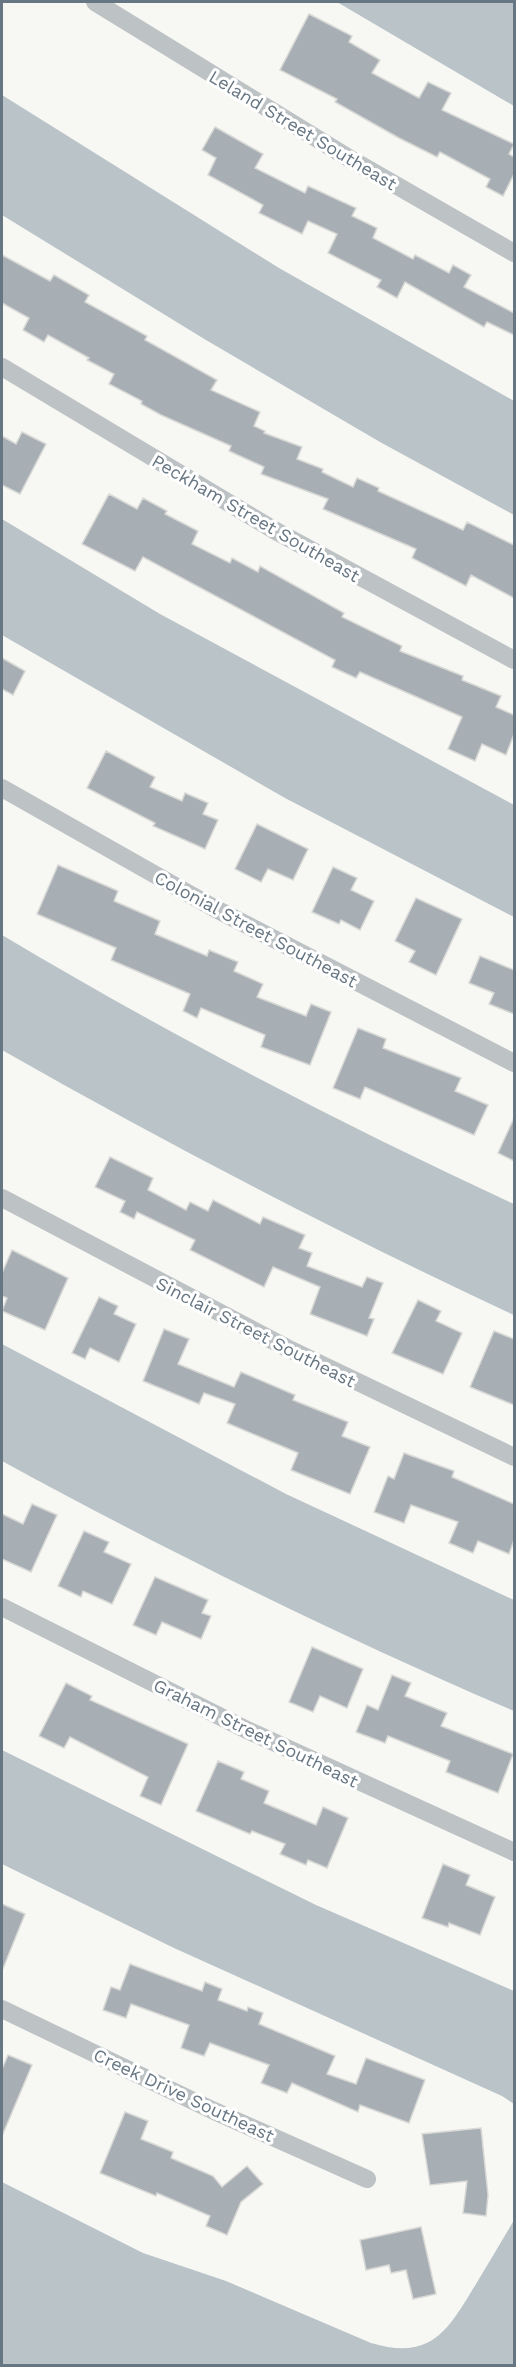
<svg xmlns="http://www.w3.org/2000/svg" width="516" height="2367" viewBox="0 0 516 2367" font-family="'Work Sans',sans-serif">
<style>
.water{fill:#b9c3c8}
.building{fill:#a7afb4;stroke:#d8d8d6;stroke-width:1.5}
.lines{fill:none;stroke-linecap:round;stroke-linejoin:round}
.minor{stroke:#bdc2c5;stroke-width:18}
.labels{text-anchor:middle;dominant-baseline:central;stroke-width:6;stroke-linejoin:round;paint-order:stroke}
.street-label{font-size:18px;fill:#677683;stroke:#fff}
</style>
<rect width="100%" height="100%" fill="#f7f7f3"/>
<g class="water">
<polygon points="337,2 514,2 514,106 507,102"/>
<polygon points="2,95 279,268 514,401 514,515 380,442 206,340 2,215"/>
<polygon points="2,519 160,614 514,805 514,917 285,798 2,635"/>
<path d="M2,935C168,1034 339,1123 514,1204V1315C340,1234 169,1145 2,1050Z"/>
<path d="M2,1344L286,1494L514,1600V1711C341,1637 167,1551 2,1461Z"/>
<polygon points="2,1750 316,1905 514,1991 514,2104 502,2096 174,1948 2,1864"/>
<path d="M2,2182L143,2253L226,2281L371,2343C432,2361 448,2330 476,2284C489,2262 502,2241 514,2220V2365H2Z"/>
</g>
<g class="building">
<polygon points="309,14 352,36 349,42 380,60 372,73 419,98 428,82 451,93 442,110 514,144 509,154 514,157 514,174 503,196 486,187 490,179 440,152 437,157 399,138 335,102 337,99 280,70"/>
<polygon points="215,127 263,154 255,168 305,193 308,186 356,208 352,216 377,228 373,238 413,259 415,255 449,273 453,265 471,275 464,287 514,313 514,335 487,322 484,327 405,282 397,298 377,287 381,280 328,253 337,234 308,221 302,234 259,213 263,205 208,175 216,158 202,150"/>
<polygon points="2,255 50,281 54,275 89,295 85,302 147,336 145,340 217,380 211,390 260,412 254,426 265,431 264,433 302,447 297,459 323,469 322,472 353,487 357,478 379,488 378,491 463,530 467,522 514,545 514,598 471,575 466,586 412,558 416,549 323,509 328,499 261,474 264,467 229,451 231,446 161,415 141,404 142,401 109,384 114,374 87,360 89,358 48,335 44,342 23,330 29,318 2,303"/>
<polygon points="22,432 46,444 20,494 2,485 2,436 16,444"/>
<polygon points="109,494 137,509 143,498 167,511 165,514 198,531 192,544 230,563 232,558 258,572 260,566 344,613 342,617 402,646 400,651 463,676 462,680 501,696 496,707 514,715 514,734 506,755 482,744 475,761 448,749 462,717 360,672 356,678 332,667 335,660 143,557 135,571 82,544"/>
<polygon points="2,658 25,671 13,695 2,689"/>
<polygon points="106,751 155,777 150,787 182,801 185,793 208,803 203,814 218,820 205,849 153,826 155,823 87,788"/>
<polygon points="257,824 308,849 293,880 268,869 261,882 235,869"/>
<polygon points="58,865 118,891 114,901 160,921 155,934 207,956 209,950 238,962 234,971 263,984 257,997 306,1016 311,1004 331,1012 310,1065 261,1047 265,1035 201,1008 197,1018 183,1011 190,994 111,960 116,948 37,914"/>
<polygon points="333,867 357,878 351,890 374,901 360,930 341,920 339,924 312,912"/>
<polygon points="416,898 462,919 436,975 409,962 415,951 395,941"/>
<polygon points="480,956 514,970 514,1014 489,1004 494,993 469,983"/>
<polygon points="358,1028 386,1039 383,1048 461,1078 455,1091 488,1105 474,1135 365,1087 360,1099 333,1088"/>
<polygon points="514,1118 514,1161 498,1153"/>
<polygon points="110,1157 153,1178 148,1190 186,1210 190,1202 208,1211 213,1200 260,1224 263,1217 305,1235 299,1248 312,1253 307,1266 362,1287 367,1277 383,1283 369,1318 374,1319 367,1336 310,1314 320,1287 273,1267 264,1287 190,1250 195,1240 137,1212 134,1219 120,1212 125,1201 95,1187"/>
<polygon points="12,1250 68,1278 45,1330 2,1311 7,1298 2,1296 2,1273"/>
<polygon points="99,1297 118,1306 114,1314 136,1324 119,1362 90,1348 85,1359 72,1353"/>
<polygon points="418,1300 441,1311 436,1321 462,1333 443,1374 392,1353"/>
<polygon points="164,1329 189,1339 178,1364 234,1387 241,1372 295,1395 293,1400 348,1422 342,1436 370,1447 350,1494 291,1470 298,1453 227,1423 235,1404 204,1393 199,1404 143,1381"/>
<polygon points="494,1331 514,1339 514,1405 470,1387"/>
<polygon points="404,1453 454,1471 452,1477 514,1504 514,1540 509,1554 478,1541 473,1553 449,1543 458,1522 411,1505 404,1523 374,1512 388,1476 394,1479"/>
<polygon points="32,1504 57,1515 31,1572 2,1559 2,1514 23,1524"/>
<polygon points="84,1531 109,1542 104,1552 131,1564 112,1604 83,1591 81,1597 58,1586"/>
<polygon points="155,1577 208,1600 202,1613 211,1616 201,1639 162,1622 156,1635 133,1625"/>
<polygon points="312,1647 363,1669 347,1708 320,1696 313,1712 289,1702"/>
<polygon points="392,1675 411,1683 405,1696 447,1713 441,1726 513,1754 498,1793 446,1772 450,1761 388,1736 385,1743 356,1732 367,1705 378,1710"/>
<polygon points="66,1683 92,1696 90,1700 188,1744 161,1805 140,1796 148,1777 70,1737 64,1748 39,1736"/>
<polygon points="218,1761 244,1772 241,1779 269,1791 264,1803 316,1825 323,1807 348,1818 327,1868 308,1860 306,1865 280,1854 285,1844 252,1831 250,1834 196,1811"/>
<polygon points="443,1864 470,1875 466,1885 495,1897 480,1935 449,1923 448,1927 422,1918"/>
<polygon points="2,1904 25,1914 2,1971"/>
<polygon points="130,1964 202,1991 205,1982 222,1989 218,2000 247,2011 248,2007 263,2013 259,2024 335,2056 327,2074 356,2084 366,2058 425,2080 409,2123 360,2105 358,2112 292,2083 287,2093 261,2083 269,2065 210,2043 204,2056 181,2048 189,2025 131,2004 126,2018 103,2010 111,1987 120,1990"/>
<polygon points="8,2055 32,2065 2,2136 2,2069"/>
<polygon points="125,2112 148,2121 141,2139 173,2152 171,2158 213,2176 222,2187 247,2166 263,2184 241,2202 227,2235 206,2226 210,2216 157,2193 156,2196 100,2173"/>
<polygon points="481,2128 488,2195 486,2216 463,2213 467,2181 430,2185 422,2134"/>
<polygon points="421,2227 436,2294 413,2299 406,2270 391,2273 389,2265 366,2270 360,2240"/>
</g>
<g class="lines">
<g class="minor">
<polyline points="95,2 347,157 514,253"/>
<polyline points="2,367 274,530 514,660"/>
<polyline points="2,788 214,908 514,1063"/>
<polyline points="2,1198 287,1348 514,1457"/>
<polyline points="2,1607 247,1730 514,1852"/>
<polyline points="2,2009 212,2110 367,2179"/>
</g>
</g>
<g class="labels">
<g class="street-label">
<text transform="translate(303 130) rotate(31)">Leland Street Southeast</text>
<text transform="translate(256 518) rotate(30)">Peckham Street Southeast</text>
<text transform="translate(256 929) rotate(28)">Colonial Street Southeast</text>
<text transform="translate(256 1332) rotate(27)">Sinclair Street Southeast</text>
<text transform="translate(256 1733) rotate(26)">Graham Street Southeast</text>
<text transform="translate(184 2095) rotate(25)">Creek Drive Southeast</text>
</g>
</g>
<rect width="516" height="2367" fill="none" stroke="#677683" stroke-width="6"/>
</svg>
